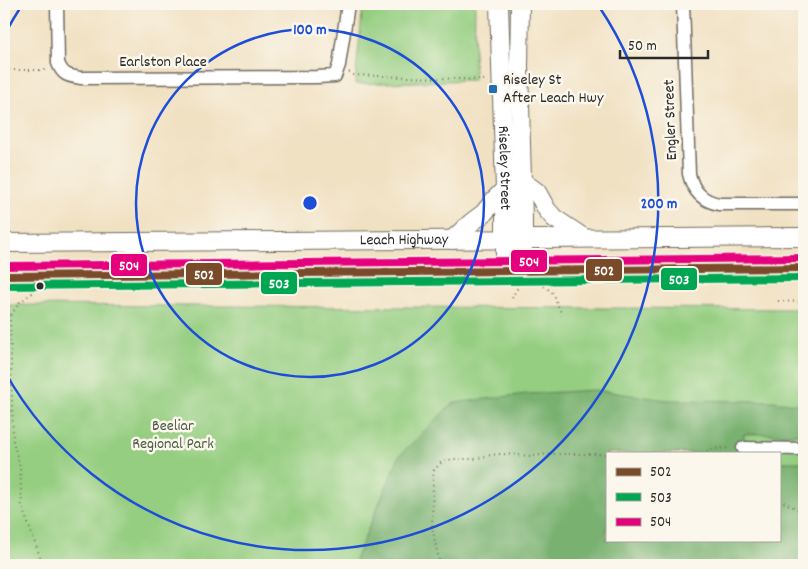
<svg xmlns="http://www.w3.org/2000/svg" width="808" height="569" viewBox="0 0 808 569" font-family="Dekko,sans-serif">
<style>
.green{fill:#95ce81;stroke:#607c56;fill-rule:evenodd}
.forest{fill:#78b16f;stroke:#526e4d}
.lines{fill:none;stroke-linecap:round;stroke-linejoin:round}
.minor-casing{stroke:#706b60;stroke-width:15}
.highway-casing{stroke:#706b60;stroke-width:20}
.path{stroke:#706b60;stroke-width:2;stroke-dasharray:1 4;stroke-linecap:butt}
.minor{stroke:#fff;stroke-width:12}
.highway{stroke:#fff;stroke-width:18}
.bus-1-casing{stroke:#fbf7ec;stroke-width:11}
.bus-2-casing{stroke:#fbf7ec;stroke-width:11}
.bus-3-casing{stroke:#fbf7ec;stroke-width:11}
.bus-1{stroke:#7a4b2a;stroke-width:8}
.bus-2{stroke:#00a651;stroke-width:8}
.bus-3{stroke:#e5007d;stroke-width:8}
.ring{fill:none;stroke:#1d4ed8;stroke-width:2.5}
.poi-dot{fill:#1f6fb2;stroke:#fbf7ec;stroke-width:2}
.bus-dot{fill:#2b2b2b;stroke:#fbf7ec;stroke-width:2}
.labels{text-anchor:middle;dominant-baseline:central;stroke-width:5;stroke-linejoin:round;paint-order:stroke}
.street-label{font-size:16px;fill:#2b2b2b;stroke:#fbf7ec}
.poi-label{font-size:16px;fill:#2b2b2b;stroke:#fbf7ec;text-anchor:start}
.park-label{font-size:16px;fill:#4b5c45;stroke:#fbf7ec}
.centre{fill:#1d4ed8;stroke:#fbf7ec;stroke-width:2.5}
.ring-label{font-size:15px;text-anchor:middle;font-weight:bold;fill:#1d4ed8;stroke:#fbf7ec;stroke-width:5;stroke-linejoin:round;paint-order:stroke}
.line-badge{stroke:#fbf7ec;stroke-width:2}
.badge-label{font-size:14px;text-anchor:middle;font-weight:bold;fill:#fff}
</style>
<rect width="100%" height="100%" fill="#fbf7ec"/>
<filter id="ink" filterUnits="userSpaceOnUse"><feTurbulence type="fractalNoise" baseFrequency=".02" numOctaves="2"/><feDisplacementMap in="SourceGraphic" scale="10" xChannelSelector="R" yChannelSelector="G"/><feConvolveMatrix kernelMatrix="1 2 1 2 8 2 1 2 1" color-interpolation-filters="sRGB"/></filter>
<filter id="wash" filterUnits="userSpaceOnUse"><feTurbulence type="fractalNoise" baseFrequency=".0096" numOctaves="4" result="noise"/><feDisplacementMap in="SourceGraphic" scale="20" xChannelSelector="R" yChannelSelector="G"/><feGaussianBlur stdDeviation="1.12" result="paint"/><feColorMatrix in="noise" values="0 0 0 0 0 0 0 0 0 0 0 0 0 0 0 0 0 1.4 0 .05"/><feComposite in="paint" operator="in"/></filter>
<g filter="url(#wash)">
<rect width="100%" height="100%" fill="#f1e1c3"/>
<g class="green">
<polygon points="363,4 475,4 474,80 355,84"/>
<path d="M4,305L804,309V565H4ZM607,453H779V540H607Z"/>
</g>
<polygon class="forest" points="595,390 667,400 773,401 804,405 804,434 744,434 744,453 607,453 607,540 779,540 779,462 804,462 804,565 353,565 399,456 453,403 526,394"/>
</g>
<g filter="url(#ink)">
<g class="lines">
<defs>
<g id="minor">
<path d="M57,4L58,63C63,76 69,76 81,78L317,77L335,76L339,65L348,4"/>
<path d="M683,4L689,174C693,191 702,201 719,204H804"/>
<polyline points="743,448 804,449"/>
</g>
<g id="highway">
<path id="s1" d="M499,4L505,189V271"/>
<polyline points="520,4 519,67 523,219 523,271"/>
<polyline points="522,181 537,192 547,210 554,218 584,238"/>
<polyline points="452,240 472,222 484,213 495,199 505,189"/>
<path id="s2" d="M4,243L804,237"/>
<polyline points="4,276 804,268"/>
</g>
</defs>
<use href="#minor" class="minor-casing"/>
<use href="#highway" class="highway-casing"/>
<g class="path">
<polyline points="4,70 49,70"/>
<polyline points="349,72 354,75 488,80"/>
<polyline points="544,286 552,292 562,315"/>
<polyline points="512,298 516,290 520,286"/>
<polyline points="778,301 804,302"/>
<polyline points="4,307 10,316 13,441 20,467 22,507 43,565"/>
<polyline points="11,315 20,302 35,291"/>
<polyline points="702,453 712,449 731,448"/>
<polyline points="779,500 804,512"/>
<polyline points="440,565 432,527 433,481 434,470 441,463 452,459 474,459 491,455 500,454 532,456 548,454 607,454"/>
</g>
<use href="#minor" class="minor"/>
<use href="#highway" class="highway"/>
<defs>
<polyline id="bus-1" points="4,276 804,268"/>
<polyline id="bus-2" points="4,286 804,278"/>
<polyline id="bus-3" points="4,266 804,258"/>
</defs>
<use href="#bus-1" class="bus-1-casing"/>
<use href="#bus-2" class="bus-2-casing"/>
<use href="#bus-3" class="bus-3-casing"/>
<use href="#bus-1" class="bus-1"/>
<use href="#bus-2" class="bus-2"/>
<use href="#bus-3" class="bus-3"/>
</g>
</g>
<g class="ring">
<circle cx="310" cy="203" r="174"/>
<path d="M5 34A349 349 0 0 1 22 5M598 5A349 349 0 1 1 5 372"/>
</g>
<rect class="poi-dot" x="488" y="84" width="10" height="10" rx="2.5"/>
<circle class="bus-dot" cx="40" cy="286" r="4.5"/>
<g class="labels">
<g class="street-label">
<text x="163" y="62">Earlston Place</text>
<text transform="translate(671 120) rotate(-92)">Engler Street</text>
<text stroke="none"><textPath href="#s1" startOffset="164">Riseley Street</textPath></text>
<text stroke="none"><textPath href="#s2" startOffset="400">Leach Highway</textPath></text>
</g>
<g class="poi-label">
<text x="503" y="80">Riseley St<tspan x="503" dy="18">After Leach Hwy</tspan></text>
</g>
<g class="park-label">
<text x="173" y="426">Beeliar<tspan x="173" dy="18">Regional Park</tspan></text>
</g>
</g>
<circle cx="310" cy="203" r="8" class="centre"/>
<g class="ring-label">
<text x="310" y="34">100 m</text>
<text x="659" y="208">200 m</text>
</g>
<g class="line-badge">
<rect x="510" y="249" width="38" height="24" rx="5" fill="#e5007d"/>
<rect x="110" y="253" width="38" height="24" rx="5" fill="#e5007d"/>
<rect x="585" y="258" width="38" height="24" rx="5" fill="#7a4b2a"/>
<rect x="185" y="262" width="38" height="24" rx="5" fill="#7a4b2a"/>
<rect x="660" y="267" width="38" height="24" rx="5" fill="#00a651"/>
<rect x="260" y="271" width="38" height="24" rx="5" fill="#00a651"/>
</g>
<g class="badge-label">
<text x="529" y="266">504</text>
<text x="129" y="270">504</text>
<text x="604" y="275">502</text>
<text x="204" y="279">502</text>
<text x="679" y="284">503</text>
<text x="279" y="288">503</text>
</g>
<rect width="808" height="569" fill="none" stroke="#fbf7ec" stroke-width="20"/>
<rect x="606" y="452" width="175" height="90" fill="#fbf7ec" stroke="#a8a59f"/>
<rect x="616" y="468" width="25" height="8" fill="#7a4b2a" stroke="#a8a59f"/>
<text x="650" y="476" font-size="15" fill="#2b2b2b">502</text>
<rect x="616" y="493" width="25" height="8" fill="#00a651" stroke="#a8a59f"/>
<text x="650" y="502" font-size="15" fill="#2b2b2b">503</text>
<rect x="616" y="518" width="25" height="8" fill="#e5007d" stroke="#a8a59f"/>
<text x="650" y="526" font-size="15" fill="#2b2b2b">504</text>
<path d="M620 50v8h88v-8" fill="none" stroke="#2b2b2b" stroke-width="2.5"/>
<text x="628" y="50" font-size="15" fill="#2b2b2b" stroke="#fbf7ec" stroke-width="4" paint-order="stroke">50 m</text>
</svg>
